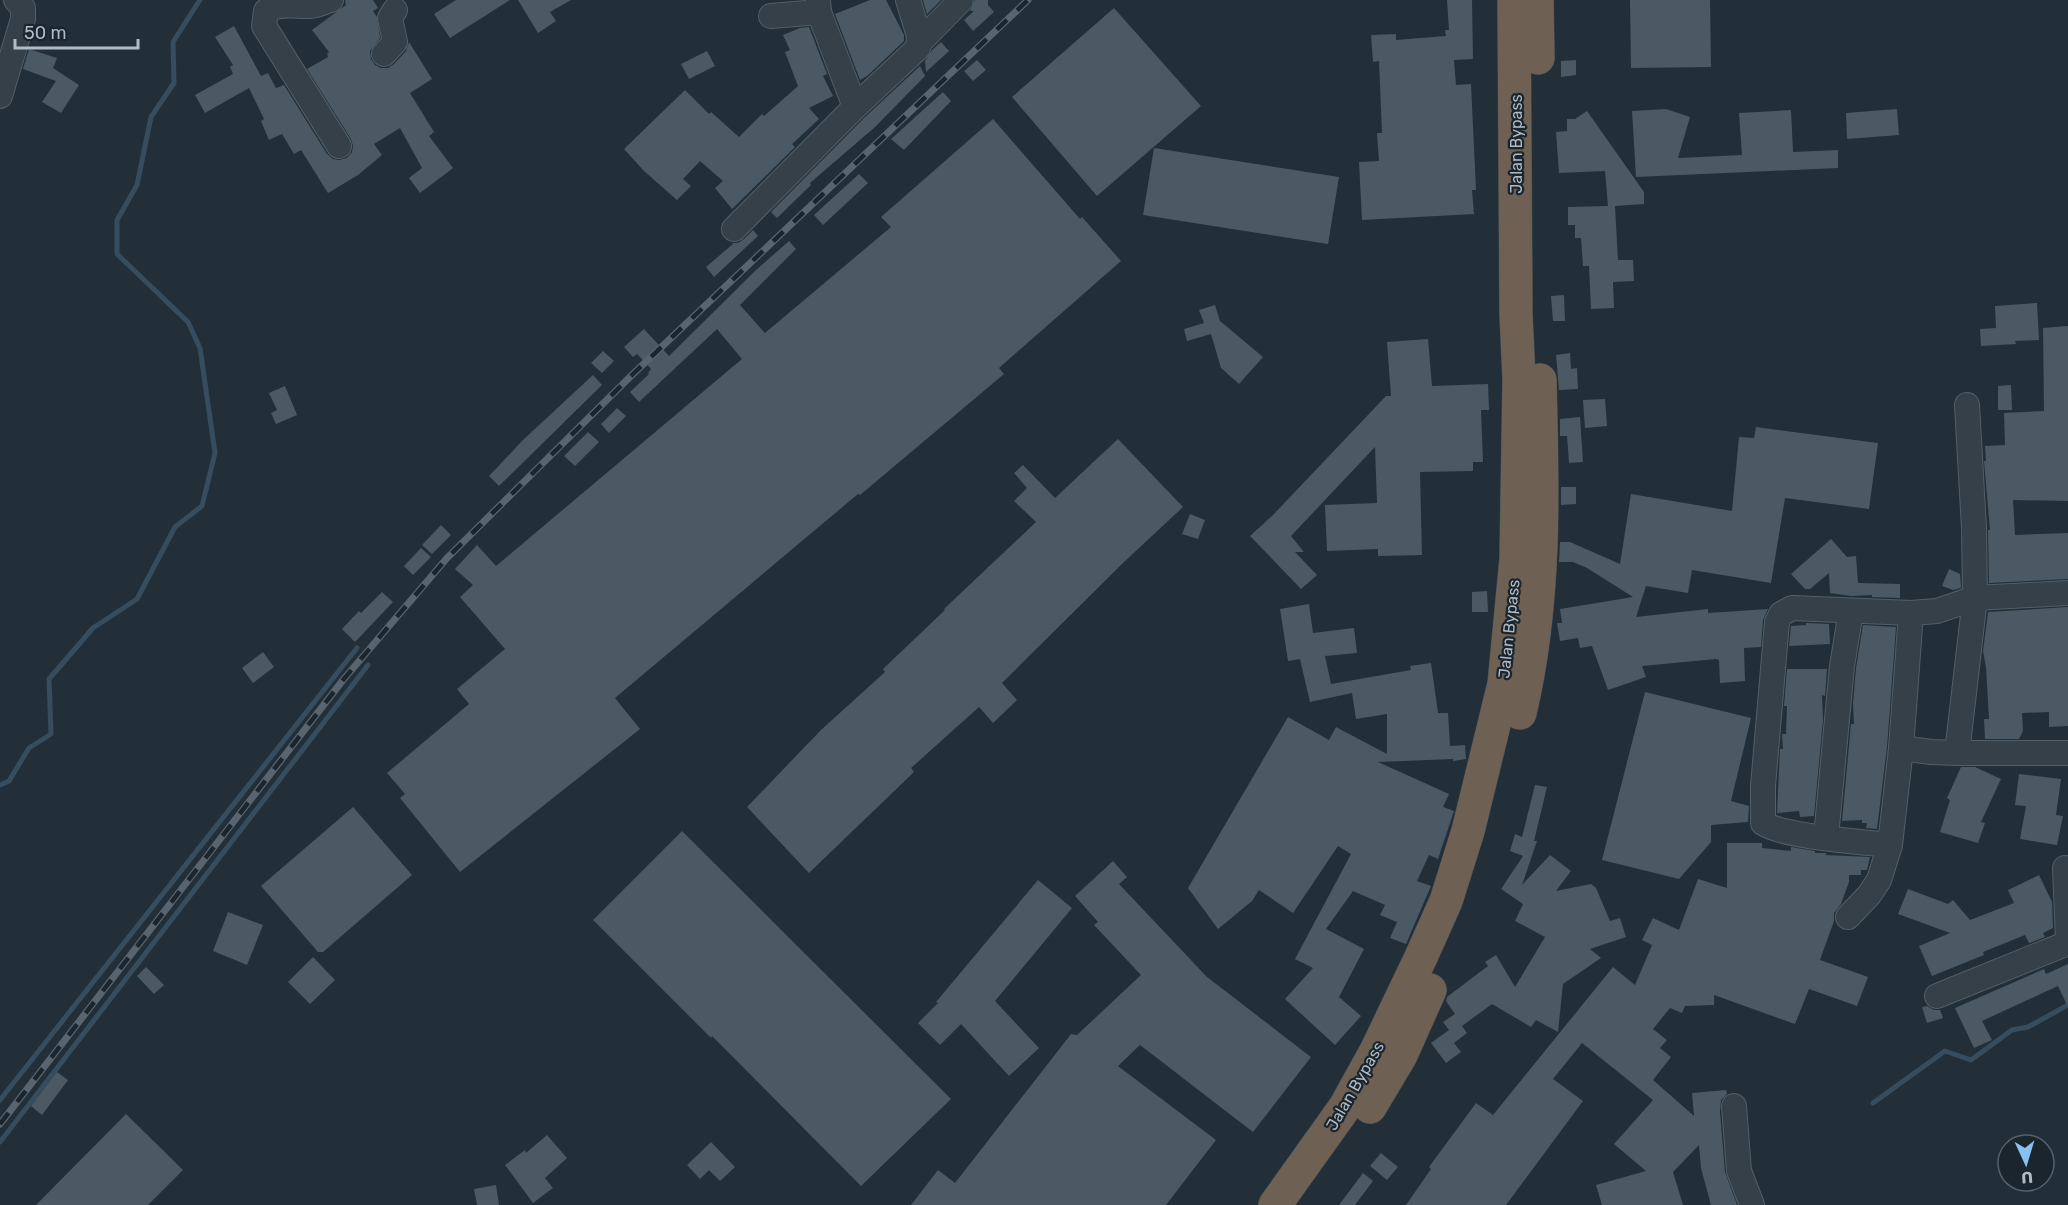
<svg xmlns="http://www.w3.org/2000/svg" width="2068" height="1205" viewBox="0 0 2068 1205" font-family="Rubik,sans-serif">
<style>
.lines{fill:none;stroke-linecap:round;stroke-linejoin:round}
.stream{stroke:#364d5f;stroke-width:5}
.building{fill:#4a5964}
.minor-casing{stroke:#545e66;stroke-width:26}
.highway-casing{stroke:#414b53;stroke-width:34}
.minor{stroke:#364049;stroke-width:24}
.highway{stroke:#6e6053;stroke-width:33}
.rail-casing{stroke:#586570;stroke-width:7}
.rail{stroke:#1b252d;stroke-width:4.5;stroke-dasharray:14;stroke-linecap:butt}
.labels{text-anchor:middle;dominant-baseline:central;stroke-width:4.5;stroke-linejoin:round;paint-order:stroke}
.street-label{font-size:16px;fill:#b1bbc5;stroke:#1b252d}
</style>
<rect width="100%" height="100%" fill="#222f38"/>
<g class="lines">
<g class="stream">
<polyline points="0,785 9,781 29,748 51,734 49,679 93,628 137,599 175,527 202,506 215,453 200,348 188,322 117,254 117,220 137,185 151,117 174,83 173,42 200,0"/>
<polyline points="0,1100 357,648"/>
<polyline points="1873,1103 1945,1051 1971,1060 2012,1030 2028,1027 2068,1005"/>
<polyline points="0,1142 368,665"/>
</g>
</g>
<g class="building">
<polygon points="345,0 373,0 378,8 373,11 377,17 380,38 370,51 371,59 375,65 381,68 388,68 394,64 406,51 409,42 432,79 410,93 434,132 429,136 453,168 420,193 409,178 422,168 400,128 374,144 382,155 358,175 328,193 301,150 294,154 282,134 269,140 261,121 264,119 249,88 205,113 195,95 233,74 230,67 233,65 215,37 234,26 261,76 268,73 276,88 284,85 327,154 333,159 339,160 347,158 352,152 353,146 351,139 307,69 328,57 327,54 329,52 312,30 346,5"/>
<polygon points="456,0 510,0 450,38 434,14"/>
<polygon points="518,0 571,0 550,12 556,21 538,33"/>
<polygon points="870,0 886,0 904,35 904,41 867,76 860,80 835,14"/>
<polygon points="923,0 941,0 927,14"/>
<polygon points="975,0 988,0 988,5 994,12 973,31 964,20 974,11 970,11"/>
<polygon points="1447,0 1472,0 1473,59 1454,60 1456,85 1471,84 1476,190 1472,190 1474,214 1362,220 1359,162 1379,161 1377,133 1382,133 1379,61 1373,62 1371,35 1396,34 1396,40 1446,36 1445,30 1449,30"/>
<polygon points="1630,0 1710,0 1711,67 1631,68"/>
<polygon points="1114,8 1201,106 1097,196 1012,97"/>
<polygon points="809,27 827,74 823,76 833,96 809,108 819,119 792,144 795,147 732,209 715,188 723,181 700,161 683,179 691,186 677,200 644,171 624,149 685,90 709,114 711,112 739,137 762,114 764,116 798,86 785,52 790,50 783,35 800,28"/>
<polygon points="941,42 949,51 926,72 925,61 932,50"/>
<polygon points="29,49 57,58 53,68 79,85 61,113 42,102 56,81 23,69"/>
<polygon points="707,51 715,66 689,79 681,64"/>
<polygon points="977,60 986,70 973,81 964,71"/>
<polygon points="1576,60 1576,75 1561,77 1561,61"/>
<polygon points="920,66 925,76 875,127 810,183 811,185 777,218 771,212 865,117"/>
<polygon points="943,92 951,101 904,150 891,139"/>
<polygon points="1666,109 1690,117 1678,158 1742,155 1739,113 1791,110 1793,152 1838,150 1838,168 1636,177 1632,111"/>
<polygon points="1897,109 1899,135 1847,139 1846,113"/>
<polygon points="1587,111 1644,192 1644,204 1615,206 1618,260 1633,260 1634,281 1613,282 1614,308 1591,309 1589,266 1583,266 1581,238 1575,238 1575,225 1568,225 1568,207 1608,206 1605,171 1559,173 1556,132 1567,131 1567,119 1575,119"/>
<polygon points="993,119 1080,219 1082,217 1121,261 999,368 1004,374 860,495 858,494 615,698 640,729 460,872 400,798 405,794 387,773 469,704 457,689 505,649 460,597 473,585 455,569 477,545 496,566 742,359 717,329 639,402 630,392 649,374 648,373 651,369 637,354 633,357 624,347 644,329 669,356 755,271 789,241 796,249 740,305 765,333 891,227 881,217"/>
<polygon points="1154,148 1339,177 1328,244 1143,215"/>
<polygon points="859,174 868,183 823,225 814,215"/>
<polygon points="753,230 758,236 714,277 706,267 733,244 732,243 738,243 744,239"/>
<polygon points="1564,295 1565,321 1553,321 1551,296"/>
<polygon points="2037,303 2039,340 2015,341 2016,344 1981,346 1980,329 1996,328 1995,306"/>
<polygon points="1215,305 1220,321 1263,357 1239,384 1221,368 1211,334 1187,341 1184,329 1204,323 1199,310"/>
<polygon points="2068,326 2068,501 2013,500 2015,535 2068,533 2068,579 1989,583 1988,530 1990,530 1984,461 1986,461 1985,446 2005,445 2004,413 2044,411 2043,328"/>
<polygon points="1428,339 1432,386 1488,384 1489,410 1481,410 1483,462 1473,462 1473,471 1420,472 1422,555 1378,556 1378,549 1327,551 1325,505 1377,503 1375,447 1291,536 1304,552 1295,552 1317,575 1301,589 1250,536 1273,515 1386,396 1391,396 1387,342"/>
<polygon points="603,351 614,361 602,373 591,363"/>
<polygon points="1570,353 1571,369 1577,368 1578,389 1559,390 1556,355"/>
<polygon points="593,375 602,385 499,486 489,476 523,440"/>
<polygon points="2011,385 2012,410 1998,410 1998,386"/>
<polygon points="285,386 297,415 276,424 271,413 277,410 269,393"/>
<polygon points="1605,399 1607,426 1585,428 1583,400"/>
<polygon points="617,408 626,416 609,433 601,424"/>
<polygon points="1580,417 1583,462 1569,463 1567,436 1560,436 1560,419"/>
<polygon points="1756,427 1878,443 1869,509 1785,498 1771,583 1692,570 1688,593 1646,586 1636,617 1708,609 1708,613 1768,609 1763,620 1761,647 1744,648 1745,681 1720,683 1719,660 1716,659 1642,666 1646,677 1608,690 1592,646 1580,648 1578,638 1560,641 1557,623 1562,623 1560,609 1633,597 1587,568 1573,562 1559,562 1560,542 1570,542 1620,564 1631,494 1732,511 1739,437 1754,438"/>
<polygon points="588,432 599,442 575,466 564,456"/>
<polygon points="1118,439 1183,507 1123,563 1002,683 1017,700 993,723 979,707 911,768 914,772 809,873 747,807 821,730 885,672 883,669 945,610 944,609 1036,522 1014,501 1027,488 1014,473 1023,465 1055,498"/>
<polygon points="1561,487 1576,487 1576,504 1561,505"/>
<polygon points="1190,514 1205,520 1198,539 1182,534"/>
<polygon points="441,525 451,535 432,554 422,545"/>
<polygon points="1831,539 1847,557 1856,556 1858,583 1900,584 1900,598 1872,597 1872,595 1851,596 1830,593 1829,573 1810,589 1805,589 1791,574"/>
<polygon points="421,548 431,557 413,575 404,566"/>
<polygon points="1949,569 1960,574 1961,588 1953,590 1942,586"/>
<polygon points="1487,591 1488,612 1472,612 1472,592"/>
<polygon points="382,592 393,602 355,642 342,629 359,611 361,613"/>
<polygon points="1309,604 1313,633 1354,628 1357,653 1325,656 1331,684 1411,670 1410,666 1431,663 1438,713 1448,713 1450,746 1465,745 1466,759 1453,761 1453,759 1378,762 1449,794 1443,807 1454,811 1438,859 1429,855 1417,881 1431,886 1406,944 1390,938 1397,922 1380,915 1385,905 1353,891 1326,929 1364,949 1339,997 1361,1016 1335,1045 1285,999 1313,968 1295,959 1351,854 1338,846 1293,913 1259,890 1252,901 1218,929 1188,888 1288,717 1329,740 1336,727 1387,754 1387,714 1356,719 1352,693 1310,702 1300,659 1288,661 1280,609"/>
<polygon points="2068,607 2068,726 2049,727 2049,712 2022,713 2023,731 2019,739 1985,739 1984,719 1989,719 1986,667 1983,651 1988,612"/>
<polygon points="1806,623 1829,624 1830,644 1789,646 1791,626 1806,625"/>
<polygon points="1863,625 1896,627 1887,747 1877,829 1866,828 1867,823 1862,823 1862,820 1842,821 1851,724 1854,724 1853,704 1856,668"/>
<polygon points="263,652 274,667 253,683 242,668"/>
<polygon points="1787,669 1827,669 1825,696 1822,695 1823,720 1814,816 1800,817 1799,811 1777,813 1780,749 1783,749 1782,734 1786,734 1787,706 1784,706"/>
<polygon points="1645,692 1751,718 1731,801 1749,806 1748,822 1711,825 1711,842 1679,879 1602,860"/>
<polygon points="1961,767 1975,767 2001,779 1981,822 1985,823 1978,843 1940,832 1950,800 1947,798"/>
<polygon points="2019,774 2061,779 2056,815 2063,816 2057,845 2020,839 2026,806 2015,805"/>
<polygon points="1535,785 1547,787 1534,841 1537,841 1522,885 1550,855 1571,871 1556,891 1591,884 1596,888 1610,921 1620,918 1626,937 1590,949 1601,958 1563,984 1558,1032 1536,1020 1531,1027 1492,1004 1462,1026 1467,1033 1454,1043 1461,1052 1446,1063 1431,1043 1449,1030 1443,1022 1455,1014 1446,1001 1447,997 1488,966 1485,962 1496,955 1515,987 1545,937 1515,921 1523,904 1501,889 1523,856 1510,851 1515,834 1522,837"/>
<polygon points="353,807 412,875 323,952 318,952 261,886"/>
<polygon points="682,831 951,1099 861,1186 712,1036 711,1038 593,920"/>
<polygon points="1727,843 1762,843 1762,848 1791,851 1791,847 1815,851 1815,853 1826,853 1826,855 1870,857 1867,870 1861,870 1861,875 1849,875 1849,882 1841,904 1834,913 1834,921 1820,960 1868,977 1857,1006 1809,989 1795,1024 1714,995 1714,1005 1685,1006 1682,1013 1670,1008 1653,1029 1667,1040 1660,1048 1671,1057 1653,1080 1694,1116 1692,1093 1726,1090 1727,1094 1721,1100 1720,1112 1725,1172 1737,1205 1711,1205 1701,1168 1699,1145 1673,1172 1683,1205 1602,1205 1596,1185 1646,1171 1614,1144 1653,1100 1582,1043 1553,1079 1583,1101 1506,1205 1406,1205 1431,1169 1429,1167 1476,1103 1493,1115 1613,967 1635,985 1652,945 1642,940 1653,918 1679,930 1698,879 1727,888"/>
<polygon points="1113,861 1127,877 1119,884 1207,977 1311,1057 1253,1132 1140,1045 1118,1066 1216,1140 1166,1205 911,1205 938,1170 955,1183 1071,1034 1077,1035 1141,975 1094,925 1098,922 1075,896"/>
<polygon points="2039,875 2052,902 2053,928 2043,933 2045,937 2029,943 2025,935 1983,952 1984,955 1932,976 1919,946 1950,933 1898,914 1908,889 1948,904 1953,900 1970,920 2014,903 2008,890"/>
<polygon points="1038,880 1072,908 995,1001 1039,1048 1009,1076 961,1024 940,1045 918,1023 938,1003 936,1002"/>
<polygon points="228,912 263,925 247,965 213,951"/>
<polygon points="313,957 335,980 310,1004 288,982"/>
<polygon points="2068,964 2068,1007 2058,986 1982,1021 1992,1040 1974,1048 1955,1008 2044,969 2046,974"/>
<polygon points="146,967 164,985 154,994 137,976"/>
<polygon points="1927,1006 1934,1010 1940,1010 1943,1018 1927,1023 1922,1007"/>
<polygon points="57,1072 68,1080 42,1115 31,1106"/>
<polygon points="126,1114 183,1170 148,1205 36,1205"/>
<polygon points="547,1135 567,1158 545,1178 553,1188 533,1203 505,1165 525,1150 526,1153"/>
<polygon points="711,1142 735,1167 720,1181 709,1170 700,1179 687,1165"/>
<polygon points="1381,1153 1398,1167 1387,1180 1370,1166"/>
<polygon points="1363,1173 1373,1181 1355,1205 1339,1205"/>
<polygon points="496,1185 499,1205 477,1205 474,1189"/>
</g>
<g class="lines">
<defs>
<g id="minor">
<path d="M331,0C324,2 318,5 311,6C296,7 278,2 266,11L264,26L339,146"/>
<polyline points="771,16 819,12"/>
<polyline points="919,43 961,0"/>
<polyline points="384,54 395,42 390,18 395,10"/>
<polyline points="0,96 23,19 23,8 16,0"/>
<polyline points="855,107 918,48 919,36 908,0"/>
<polyline points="734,229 855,107 819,12 818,0"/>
<polyline points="1901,748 1931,752 1957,753 1975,598 1974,528 1967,405"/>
<polyline points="1957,753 2068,753"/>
<polyline points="1826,837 1842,666 1851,611"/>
<path d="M1890,845C1863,842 1783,837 1763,823V786L1777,622L1781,614L1792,608L1911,613L1937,611L1975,598L2068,593"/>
<polyline points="2065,868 2068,940"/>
<polyline points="1848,917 1869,895 1879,880 1890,845 1901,748 1911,613"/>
<polyline points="1937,996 2068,943"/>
<polyline points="1734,1106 1739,1171 1752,1205"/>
</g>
<g id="highway">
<polyline points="1537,0 1538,58"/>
<path d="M1520,713C1546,603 1543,492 1540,380"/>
<polyline points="1370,1107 1401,1055 1430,990"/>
<polyline points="1275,1205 1345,1107 1376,1051 1421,957 1446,901 1468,831 1504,684 1516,559 1519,379 1516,315 1514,0"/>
</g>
</defs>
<use href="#minor" class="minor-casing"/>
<use href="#highway" class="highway-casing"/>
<use href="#minor" class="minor"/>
<use href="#highway" class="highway"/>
<defs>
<polyline id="rail" points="0,1124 343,680 447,558 633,374 1028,0"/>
</defs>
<use href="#rail" class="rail-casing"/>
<use href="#rail" class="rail"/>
</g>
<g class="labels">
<g class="street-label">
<text transform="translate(1516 144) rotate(-90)">Jalan Bypass</text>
<text transform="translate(1509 629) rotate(-84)">Jalan Bypass</text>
<text transform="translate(1355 1086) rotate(-60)">Jalan Bypass</text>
</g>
</g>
<g transform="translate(2026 1163) rotate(176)"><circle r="28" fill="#1b252d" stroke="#57616a" stroke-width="1.5"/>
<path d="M0-4.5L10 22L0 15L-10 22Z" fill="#88c0f2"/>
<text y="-9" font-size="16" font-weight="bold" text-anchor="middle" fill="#b1bbc5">U</text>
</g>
<path d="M15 39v9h123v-9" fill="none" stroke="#b1bbc5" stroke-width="3"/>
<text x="24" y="39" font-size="18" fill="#b1bbc5" stroke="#1b252d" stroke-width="4.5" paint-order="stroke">50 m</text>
</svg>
